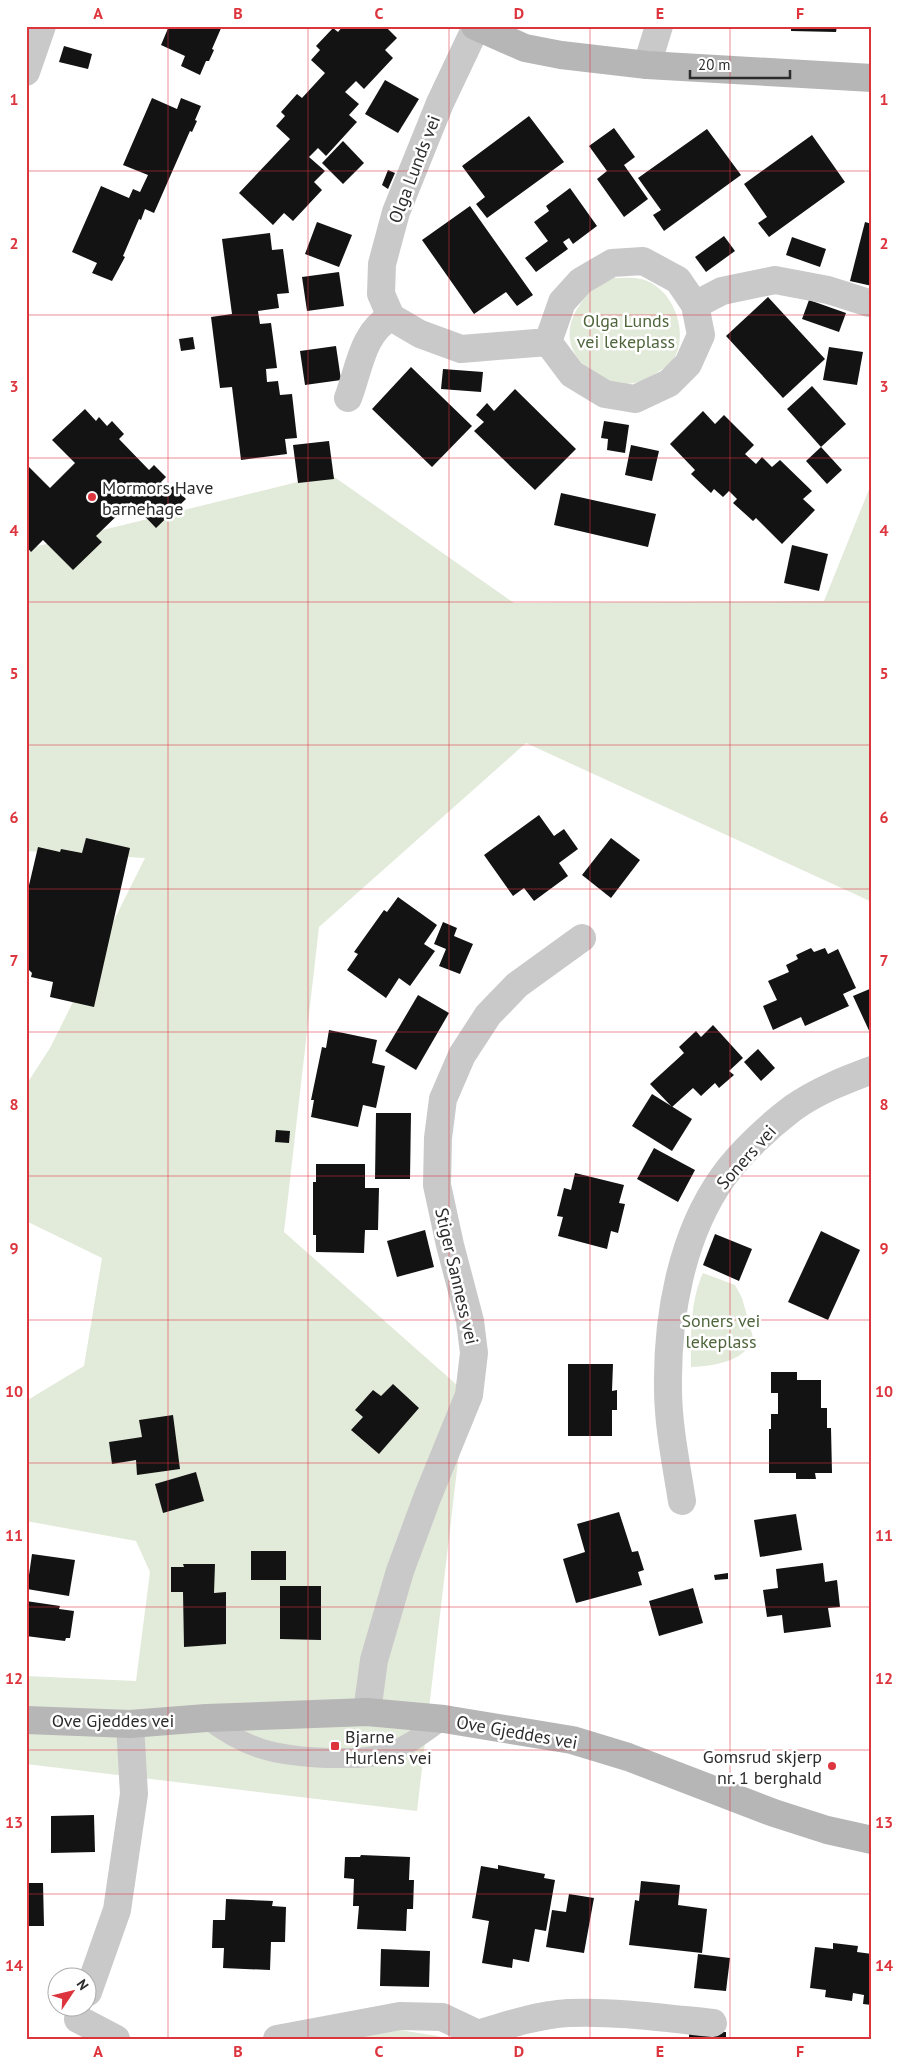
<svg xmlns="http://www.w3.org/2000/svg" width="898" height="2065" viewBox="0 0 898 2065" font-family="'PT Sans',sans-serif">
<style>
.green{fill:#e2eada}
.building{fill:#131313}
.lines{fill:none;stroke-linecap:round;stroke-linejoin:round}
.lane{stroke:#c9c9c9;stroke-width:20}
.street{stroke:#c9c9c9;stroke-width:28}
.secondary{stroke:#b6b6b6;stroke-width:28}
.grid{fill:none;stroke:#dd353e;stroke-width:1;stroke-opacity:0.55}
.poi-dot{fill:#dd353e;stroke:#fff;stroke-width:2}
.labels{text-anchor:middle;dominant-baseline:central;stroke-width:5;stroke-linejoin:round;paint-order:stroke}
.street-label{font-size:18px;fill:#2c2c2c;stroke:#fff}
.park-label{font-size:18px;fill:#4f663c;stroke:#fff}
.poi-label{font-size:18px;fill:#2c2c2c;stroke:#fff;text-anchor:start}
.neatline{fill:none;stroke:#dd353e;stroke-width:2}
.grid-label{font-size:16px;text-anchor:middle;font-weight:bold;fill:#dd353e}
</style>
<rect width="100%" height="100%" fill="#fff"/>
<g class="green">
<path d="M614,278C622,278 633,277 641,279C674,287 692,336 671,363C668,366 662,369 658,372C632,390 610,387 586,367C565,348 565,325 581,303C584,299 587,294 591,291C597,286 607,282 614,278Z"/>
<polygon points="330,474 514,603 824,601 872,482 872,902 526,743 319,927 284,1232 466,1393 417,1811 26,1764 26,1676 136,1681 150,1572 136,1541 26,1521 26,1401 84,1366 102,1258 26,1221 26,1085 50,1048 145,858 26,851 26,549"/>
<path d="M703,1273L735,1285L742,1298L754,1341C740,1362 715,1366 691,1367C691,1336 690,1301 703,1273Z"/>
<polygon points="399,2030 438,2036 445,2039 351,2039"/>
</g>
<g class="building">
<polygon points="169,26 222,26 212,49 214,50 209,61 206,61 200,75 181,66 185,56 161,45"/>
<polygon points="343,26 385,26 397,38 385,50 393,58 364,89 356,81 345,92 359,104 349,115 357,122 326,156 318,148 309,157 325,171 314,182 322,190 293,221 284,213 273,225 239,193 290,139 276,126 285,116 281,112 297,94 302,98 325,73 311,60 320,50 316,46 333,28 338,32"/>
<polygon points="791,26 837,26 836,32 791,31"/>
<polygon points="64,46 92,54 88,69 59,62"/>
<polygon points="385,80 419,99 398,133 365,114"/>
<polygon points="152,98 177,109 181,98 201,106 195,120 197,121 192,132 190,131 154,213 145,209 141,220 139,219 123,256 125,257 112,281 92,273 97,263 72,252 101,186 129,198 133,189 140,192 148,175 123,165"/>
<polygon points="529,116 564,162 487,218 476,204 485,197 462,166"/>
<polygon points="614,128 635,157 624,165 648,199 624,217 597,179 607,171 589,146"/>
<polygon points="707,129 741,175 664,231 653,215 661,210 638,178"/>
<polygon points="812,135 845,182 769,237 758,223 767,217 744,184"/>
<polygon points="343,141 364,163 343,184 322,163"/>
<polygon points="388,170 395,173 388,189 382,185"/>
<polygon points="570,188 597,226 573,244 569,238 563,242 568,249 536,272 525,258 548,241 534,222 549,211 546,206"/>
<polygon points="470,206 533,295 517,306 506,292 474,314 422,240"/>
<polygon points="317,222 352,235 339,267 305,254"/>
<polygon points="865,222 872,224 872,286 850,281"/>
<polygon points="270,233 272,250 283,249 289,293 277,294 279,308 258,311 260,324 271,323 274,345 277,368 266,369 267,382 278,381 280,395 292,394 297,438 285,439 287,454 241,460 232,387 220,388 211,317 232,314 222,239"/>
<polygon points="724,236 735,251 706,272 695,257"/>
<polygon points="792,237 826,249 820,267 786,255"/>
<polygon points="339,272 344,306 307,311 302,277"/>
<polygon points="768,297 825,359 783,398 726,336"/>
<polygon points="809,300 846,313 839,332 802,319"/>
<polygon points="193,337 195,349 181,351 179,339"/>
<polygon points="336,346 341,380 305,385 300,351"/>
<polygon points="829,347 863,352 857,385 823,380"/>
<polygon points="411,367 472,426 432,467 372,409"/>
<polygon points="443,369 483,372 481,392 441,389"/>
<polygon points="812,386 846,424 821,447 787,409"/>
<polygon points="515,389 576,449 535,490 474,431 484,422 476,415 487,403 494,411"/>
<polygon points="85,409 96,421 99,417 107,426 112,421 124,434 119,439 149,470 154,465 166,477 161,482 168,490 173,486 186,499 156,528 131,502 96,536 102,542 73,570 43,540 31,552 26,546 26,464 50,488 75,463 52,440"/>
<polygon points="703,411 715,424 724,415 754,445 745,454 756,464 762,457 772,467 780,460 812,491 803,499 815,510 782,544 756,518 753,521 733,503 737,499 729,491 723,497 714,489 711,493 691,474 695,470 670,444"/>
<polygon points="604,421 629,425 625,453 607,450 608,439 601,438"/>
<polygon points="329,441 334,479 298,483 293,445"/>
<polygon points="631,445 659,451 652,481 625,475"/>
<polygon points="821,447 842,470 827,484 806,461"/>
<polygon points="561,493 656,514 648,547 554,525"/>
<polygon points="792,545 828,554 819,591 784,583"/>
<polygon points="539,815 554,836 564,829 578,849 559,863 568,876 534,901 524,888 513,896 484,855"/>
<polygon points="86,838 130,848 94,1007 50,997 53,982 31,977 32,973 26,967 26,898 38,847 60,852 61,849 82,853"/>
<polygon points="611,838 640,860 611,898 582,875"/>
<polygon points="398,897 437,925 424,944 435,951 410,986 399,978 386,998 347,970 358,954 354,952 384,910 387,912"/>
<polygon points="443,922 457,928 454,936 473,944 460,974 439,966 446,949 434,944"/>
<polygon points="811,948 814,952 825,948 828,954 838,949 856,988 843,994 849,1006 805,1026 801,1017 773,1030 763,1006 777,1000 768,981 789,972 786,965 798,959 796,955"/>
<polygon points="872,988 872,1037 853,996"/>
<polygon points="418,995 449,1013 416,1070 385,1051"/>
<polygon points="713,1025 743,1058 729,1071 734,1075 719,1088 715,1083 701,1096 693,1088 672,1107 650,1084 684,1053 679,1047 696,1031 701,1037"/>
<polygon points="329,1030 377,1040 372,1063 385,1066 376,1108 363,1105 358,1127 311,1117 314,1100 311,1100 322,1047 326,1048"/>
<polygon points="758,1049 775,1068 761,1081 744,1062"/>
<polygon points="652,1094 692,1119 672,1151 632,1126"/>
<polygon points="376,1113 411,1113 410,1179 375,1179"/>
<polygon points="276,1130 290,1131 289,1143 275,1142"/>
<polygon points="654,1148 695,1170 678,1202 637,1179"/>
<polygon points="316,1164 365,1164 365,1188 379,1188 378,1230 365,1230 364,1253 316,1252 316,1235 313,1235 313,1182 316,1182"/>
<polygon points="575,1173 624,1185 619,1203 625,1204 618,1233 611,1231 607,1249 558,1236 563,1217 557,1216 564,1188 571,1190"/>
<polygon points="425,1230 434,1267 397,1277 387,1241"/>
<polygon points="821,1231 860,1250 828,1320 788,1302"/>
<polygon points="715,1234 752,1249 739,1281 703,1265"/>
<polygon points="568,1364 613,1364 612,1391 617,1390 617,1410 612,1410 612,1436 568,1436"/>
<polygon points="771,1372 797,1372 797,1380 821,1380 821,1408 827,1408 827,1428 831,1428 832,1473 815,1473 816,1479 796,1479 796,1473 769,1473 769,1429 771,1429 771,1414 778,1414 778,1393 771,1393"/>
<polygon points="393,1384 419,1408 379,1454 351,1430 363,1417 355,1410 373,1390 381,1396"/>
<polygon points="173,1415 180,1469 137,1475 136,1460 112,1464 109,1442 142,1437 139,1420"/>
<polygon points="196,1472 204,1501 163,1513 155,1484"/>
<polygon points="619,1512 632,1552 638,1551 644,1570 638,1572 642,1585 576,1603 563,1559 585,1552 577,1524"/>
<polygon points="796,1514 802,1550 760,1557 754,1520"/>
<rect x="251" y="1551" width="35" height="29"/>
<polygon points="32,1554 75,1560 69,1596 27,1589"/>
<polygon points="823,1563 825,1582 837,1580 840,1607 828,1608 831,1627 784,1633 782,1615 767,1617 763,1590 778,1588 776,1569"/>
<polygon points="183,1564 215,1564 214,1593 226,1592 226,1644 184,1647 183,1592 171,1592 171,1567 184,1567"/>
<polygon points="728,1573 728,1579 715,1580 714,1575"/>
<polygon points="280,1586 321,1586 321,1640 280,1639"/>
<polygon points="693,1588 703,1623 659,1636 649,1601"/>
<polygon points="26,1601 60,1606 59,1609 74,1611 70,1638 66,1638 65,1641 26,1636"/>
<polygon points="94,1815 95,1852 51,1853 51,1816"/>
<polygon points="361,1855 410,1857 409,1880 414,1880 413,1909 407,1909 406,1931 357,1929 359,1906 353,1906 354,1879 344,1878 345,1857 360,1857"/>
<polygon points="498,1865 545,1874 544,1878 555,1880 546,1931 535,1929 529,1962 513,1959 512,1968 482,1963 489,1921 472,1918 481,1866 498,1869"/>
<polygon points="641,1881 680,1885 678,1905 707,1909 702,1953 629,1945 635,1900 639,1901"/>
<polygon points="26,1883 43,1883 44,1926 26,1926"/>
<polygon points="569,1894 594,1898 584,1953 546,1947 552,1910 566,1912"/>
<polygon points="226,1899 273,1901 272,1906 286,1907 285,1942 271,1942 270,1970 223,1968 224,1948 212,1948 213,1920 225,1920"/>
<polygon points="833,1943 858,1946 857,1952 872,1954 872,2005 863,2004 864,1995 853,1993 852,2001 825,1997 826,1990 810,1988 815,1947 833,1949"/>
<polygon points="381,1949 430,1951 429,1987 380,1986"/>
<polygon points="698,1954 730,1958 726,1991 694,1988"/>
<polygon points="726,2032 726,2039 689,2039 689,2033"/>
</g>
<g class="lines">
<path class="lane" d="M206,1718C247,1750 277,1756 327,1758C347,1758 366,1759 385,1754C406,1748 426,1731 444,1719"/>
<g class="street">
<polyline points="476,27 440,103 396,212 382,264 381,294 391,317 420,334 461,349 548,342 572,374 605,394 635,399 669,383 688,364 701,335 695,305 678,280 643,261 612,263 581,281 562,302 548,342"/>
<polyline points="647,65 659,26"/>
<polyline points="26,72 42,26"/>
<polyline points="695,305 722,291 775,280 828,290 869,303"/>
<path d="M348,398C359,370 362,332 391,317"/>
<path d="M682,1501C676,1463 668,1425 668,1388C667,1317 681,1236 723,1177C740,1153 769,1126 793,1108C817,1091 845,1080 872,1070"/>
<polyline points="367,1712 374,1660 400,1571 427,1498 469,1395 474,1353 470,1321 450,1245 437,1185 438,1138 443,1099 462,1055 488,1015 517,985 582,938"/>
<polyline points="88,1992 117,1910 134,1794 130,1724"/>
<polyline points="78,2019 116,2039"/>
<path d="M478,2034C507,2025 537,2015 568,2013C616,2011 665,2018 713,2023"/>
<polyline points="277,2039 400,2016 442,2017 478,2034 483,2039"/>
</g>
<g class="secondary">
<polyline points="475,26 525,48 561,55 647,65 872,78"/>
<polyline points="26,1720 130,1724 206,1718 367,1712 444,1719 572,1740 628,1757 774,1813 827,1830 872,1840"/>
</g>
</g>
<path class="grid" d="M168,26V2039M308,26V2039M449,26V2039M590,26V2039M730,26V2039M26,171H872M26,315H872M26,458H872M26,602H872M26,745H872M26,889H872M26,1032H872M26,1176H872M26,1320H872M26,1463H872M26,1607H872M26,1750H872M26,1894H872"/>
<g class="poi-dot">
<circle cx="92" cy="497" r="5"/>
<rect x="330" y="1741" width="10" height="10" rx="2.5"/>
<circle cx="832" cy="1766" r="5"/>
</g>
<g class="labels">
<g class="street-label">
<text transform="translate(414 169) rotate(-69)">Olga Lunds vei</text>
<text transform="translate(746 1157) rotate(-48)">Soners vei</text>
<text transform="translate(457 1276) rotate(77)">Stiger Sanness vei</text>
<text x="113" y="1720">Ove Gjeddes vei</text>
<text transform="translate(517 1732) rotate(10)">Ove Gjeddes vei</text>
</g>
<g class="park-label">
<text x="626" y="320">Olga Lunds<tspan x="626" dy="21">vei lekeplass</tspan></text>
<text x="721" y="1320">Soners vei<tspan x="721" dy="21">lekeplass</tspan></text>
</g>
<g class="poi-label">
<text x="102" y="487">Mormors Have<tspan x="102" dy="21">barnehage</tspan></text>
<text x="345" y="1736">Bjarne<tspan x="345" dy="21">Hurlens vei</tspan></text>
<text x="822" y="1756" text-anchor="end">Gomsrud skjerp<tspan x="822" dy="21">nr. 1 berghald</tspan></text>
</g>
</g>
<rect width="898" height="2065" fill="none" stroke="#ffffff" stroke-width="55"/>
<g transform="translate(72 1992) rotate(55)"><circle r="24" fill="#ffffff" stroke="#ababab"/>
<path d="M0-4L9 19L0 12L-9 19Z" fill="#dd353e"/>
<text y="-8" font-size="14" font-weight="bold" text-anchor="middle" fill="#2c2c2c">N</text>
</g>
<path d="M690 70v8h100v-8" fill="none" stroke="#2c2c2c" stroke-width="2.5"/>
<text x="698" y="70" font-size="15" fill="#2c2c2c" stroke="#ffffff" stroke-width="4" paint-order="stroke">20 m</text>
<rect x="28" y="28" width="842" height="2010" class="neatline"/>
<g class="grid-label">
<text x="98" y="19">A</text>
<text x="238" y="19">B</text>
<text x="379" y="19">C</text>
<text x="519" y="19">D</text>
<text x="660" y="19">E</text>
<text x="800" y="19">F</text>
<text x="14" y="105">1</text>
<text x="884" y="105">1</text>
<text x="14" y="249">2</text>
<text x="884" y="249">2</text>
<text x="14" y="392">3</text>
<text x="884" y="392">3</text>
<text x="14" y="536">4</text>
<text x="884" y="536">4</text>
<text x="14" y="679">5</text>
<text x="884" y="679">5</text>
<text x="14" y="823">6</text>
<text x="884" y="823">6</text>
<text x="14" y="966">7</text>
<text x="884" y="966">7</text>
<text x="14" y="1110">8</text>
<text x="884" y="1110">8</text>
<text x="14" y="1254">9</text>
<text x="884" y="1254">9</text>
<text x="14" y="1397">10</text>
<text x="884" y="1397">10</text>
<text x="14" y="1541">11</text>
<text x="884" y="1541">11</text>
<text x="14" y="1684">12</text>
<text x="884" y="1684">12</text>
<text x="14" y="1828">13</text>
<text x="884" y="1828">13</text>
<text x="14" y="1971">14</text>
<text x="884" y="1971">14</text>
<text x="98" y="2057">A</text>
<text x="238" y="2057">B</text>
<text x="379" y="2057">C</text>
<text x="519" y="2057">D</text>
<text x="660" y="2057">E</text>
<text x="800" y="2057">F</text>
</g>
</svg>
